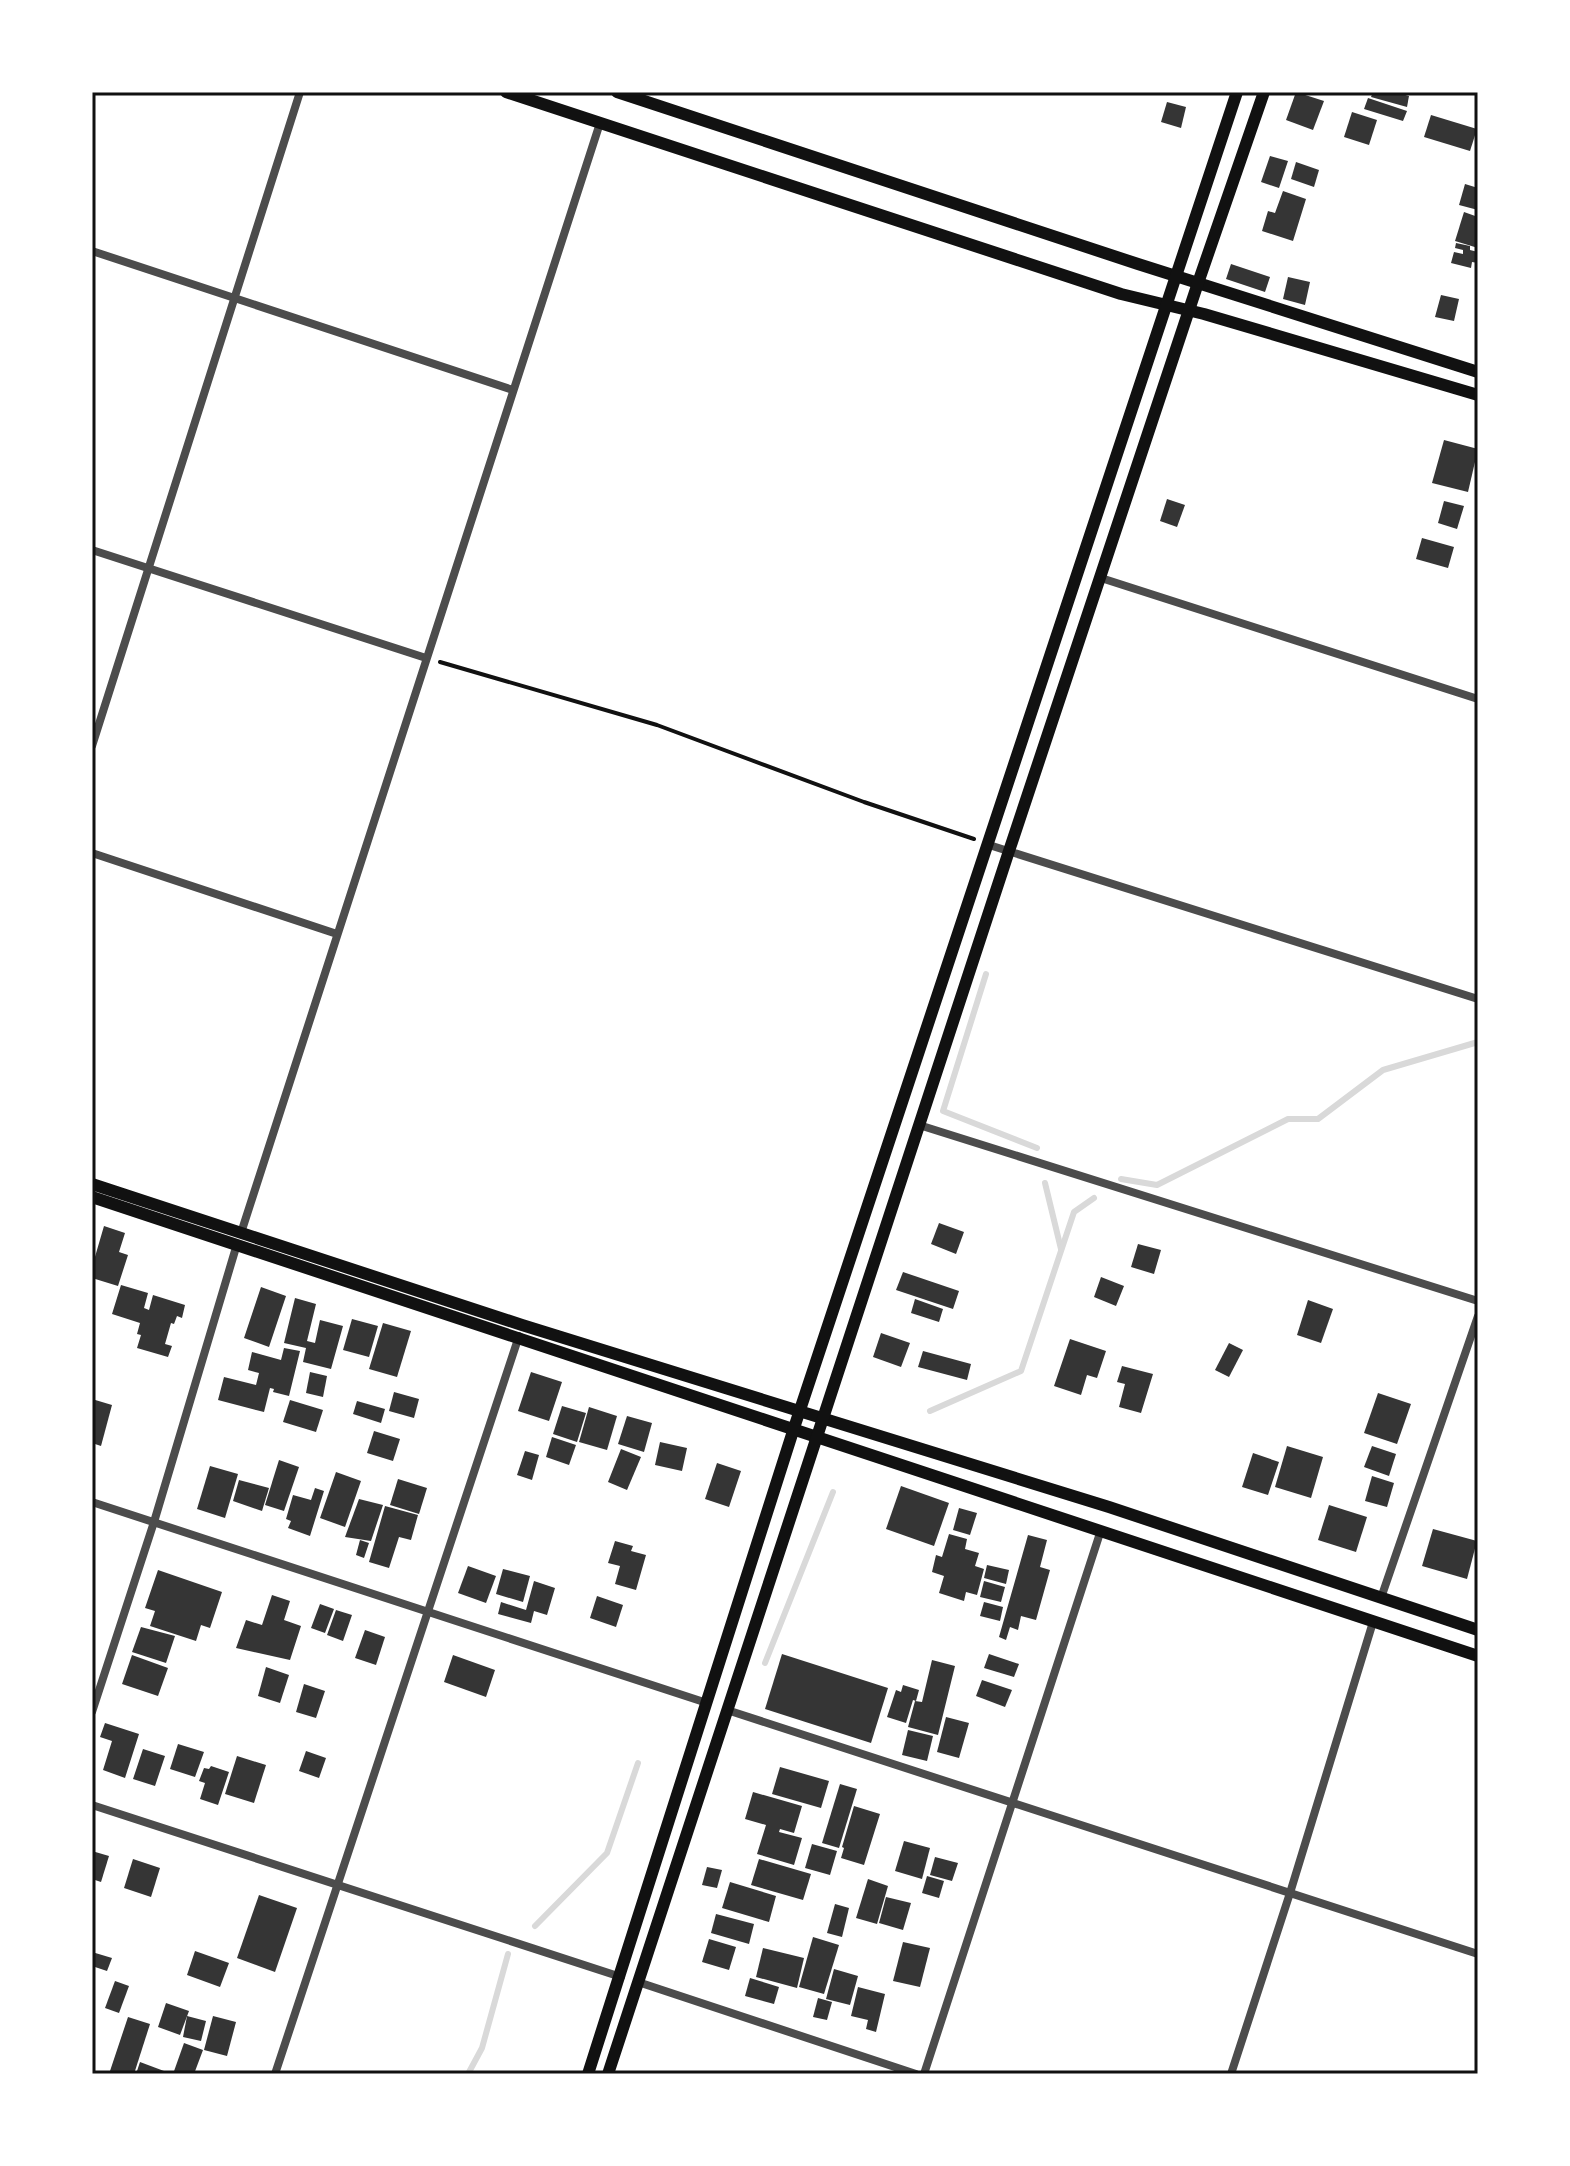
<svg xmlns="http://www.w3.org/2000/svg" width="1570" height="2166" viewBox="0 0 1570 2166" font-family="Ubuntu,sans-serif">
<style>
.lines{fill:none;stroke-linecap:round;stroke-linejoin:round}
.stream{stroke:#d9d9d9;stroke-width:6}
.building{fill:#353535}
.path{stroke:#111;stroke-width:4}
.minor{stroke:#4c4c4c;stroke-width:8}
.secondary{stroke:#111;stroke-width:12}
.neatline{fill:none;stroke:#111;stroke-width:3}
</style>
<rect width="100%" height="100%" fill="#fff"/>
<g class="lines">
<g class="stream">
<polyline points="986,974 943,1111 1037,1148"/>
<polyline points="1121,1179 1157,1185 1288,1119 1318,1119 1383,1070 1478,1042"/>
<polyline points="1045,1183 1061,1249"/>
<polyline points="930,1411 1021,1371 1074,1212 1094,1198"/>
<polyline points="765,1663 833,1492"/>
<polyline points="535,1926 607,1853 638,1763"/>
<polyline points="468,2074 482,2048 508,1954"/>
</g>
</g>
<g class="building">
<polygon points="1296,92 1324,101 1313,130 1286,120"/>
<polygon points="1373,92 1395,92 1409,96 1407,107 1371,97"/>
<polygon points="1368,98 1407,111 1403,121 1364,109"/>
<polygon points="1167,102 1186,107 1181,128 1161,122"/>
<polygon points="1352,112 1377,120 1369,145 1344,137"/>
<polygon points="1431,115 1477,129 1470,151 1424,137"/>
<polygon points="1270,156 1288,161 1279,188 1261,182"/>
<polygon points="1296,162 1319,170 1314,187 1291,179"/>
<polygon points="1465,184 1478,188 1478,210 1459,205"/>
<polygon points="1283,191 1306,199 1293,241 1262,231 1268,211 1275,213"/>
<polygon points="1464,212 1478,217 1478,248 1455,241"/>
<polygon points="1456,243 1470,246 1470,250 1478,252 1478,263 1472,262 1471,268 1451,263 1454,252 1463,254 1463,250 1455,248"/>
<polygon points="1231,264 1270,277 1265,292 1226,279"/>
<polygon points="1288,277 1310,282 1305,305 1283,299"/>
<polygon points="1441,295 1459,299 1454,321 1435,317"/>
<polygon points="1444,440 1478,449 1468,492 1432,483"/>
<polygon points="1167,499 1185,505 1177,527 1160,521"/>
<polygon points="1444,501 1464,506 1457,529 1438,523"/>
<polygon points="1422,538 1454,547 1448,568 1416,559"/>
<polygon points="939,1223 964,1232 956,1254 931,1244"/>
<polygon points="104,1226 125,1233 119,1252 128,1255 118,1286 92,1278 92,1267"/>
<polygon points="1138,1244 1161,1250 1154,1274 1131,1267"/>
<polygon points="903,1272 959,1291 953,1309 896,1290"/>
<polygon points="1101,1277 1124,1286 1116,1306 1094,1297"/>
<polygon points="121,1285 148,1293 144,1308 149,1310 153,1295 185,1305 182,1318 177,1316 174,1324 171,1323 165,1344 172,1346 168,1357 137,1348 141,1335 137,1334 140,1323 112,1314"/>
<polygon points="261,1287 286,1296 269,1347 244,1338"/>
<polygon points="295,1298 316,1304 307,1341 315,1343 320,1320 343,1326 331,1369 303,1362 306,1348 284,1343"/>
<polygon points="915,1299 943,1309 939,1322 911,1313"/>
<polygon points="1308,1300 1333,1309 1321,1343 1297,1335"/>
<polygon points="352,1319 378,1326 369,1357 343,1350"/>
<polygon points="383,1323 411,1331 397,1377 369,1369"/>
<polygon points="881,1333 910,1343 901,1367 873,1357"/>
<polygon points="1070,1339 1106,1351 1097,1378 1087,1375 1081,1395 1054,1386"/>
<polygon points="1229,1343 1243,1350 1229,1377 1215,1370"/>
<polygon points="284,1348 300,1351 289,1396 273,1392 274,1389 270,1388 264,1412 218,1400 224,1377 256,1385 259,1373 248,1370 252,1352 281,1360"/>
<polygon points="923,1351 971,1364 967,1380 918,1367"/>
<polygon points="1122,1366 1153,1374 1141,1413 1119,1407 1125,1384 1117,1382"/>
<polygon points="310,1372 327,1376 323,1397 306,1393"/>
<polygon points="531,1372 562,1382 549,1421 518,1411"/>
<polygon points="394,1392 419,1399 414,1418 389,1411"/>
<polygon points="1378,1393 1411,1404 1397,1444 1364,1433"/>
<polygon points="92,1399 112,1405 101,1446 92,1443"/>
<polygon points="290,1400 323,1410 316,1432 283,1422"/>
<polygon points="357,1401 385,1409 381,1423 353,1414"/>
<polygon points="562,1406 586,1413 577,1442 553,1434"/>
<polygon points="589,1407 617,1416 607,1450 579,1442"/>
<polygon points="627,1416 652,1423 644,1452 618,1444"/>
<polygon points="374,1431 400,1439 393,1461 367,1453"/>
<polygon points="552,1437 576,1445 569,1465 546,1457"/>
<polygon points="660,1442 687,1448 682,1471 655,1465"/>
<polygon points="1287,1446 1323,1457 1311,1498 1275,1487"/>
<polygon points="1372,1446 1396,1454 1389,1476 1364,1467"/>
<polygon points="621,1449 641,1457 627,1490 608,1482"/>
<polygon points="525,1451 539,1455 532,1480 517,1475"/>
<polygon points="1253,1453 1279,1462 1268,1495 1242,1487"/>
<polygon points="279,1460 299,1467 284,1511 265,1505"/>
<polygon points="717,1463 741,1471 729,1507 705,1499"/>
<polygon points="210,1466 238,1474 225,1518 197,1509"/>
<polygon points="336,1472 361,1481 345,1527 320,1518"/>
<polygon points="1372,1476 1394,1483 1387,1507 1365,1501"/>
<polygon points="398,1479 427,1488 419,1514 390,1505"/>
<polygon points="239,1480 269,1488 262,1511 233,1501"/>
<polygon points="901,1486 949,1503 934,1546 886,1529"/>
<polygon points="315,1488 324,1491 310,1536 288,1528 291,1521 286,1519 293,1495 311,1500"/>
<polygon points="359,1499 383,1505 371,1541 345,1537"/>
<polygon points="1329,1505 1367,1517 1356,1552 1318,1540"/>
<polygon points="385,1506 418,1515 411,1540 399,1537 389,1568 369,1562"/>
<polygon points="959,1508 977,1513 970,1535 953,1530"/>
<polygon points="1433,1529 1477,1541 1467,1579 1422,1566"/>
<polygon points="949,1534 967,1539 965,1549 979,1553 975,1566 984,1569 977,1595 966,1592 964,1601 939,1593 944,1576 932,1572 936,1555 942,1557"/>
<polygon points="1028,1535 1047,1540 1040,1567 1050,1570 1036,1620 1021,1616 1018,1630 1010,1627 1006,1640 999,1637"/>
<polygon points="360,1540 369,1543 364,1558 356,1555"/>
<polygon points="615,1541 633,1546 631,1551 646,1555 636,1590 615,1584 620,1566 608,1563"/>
<polygon points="987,1565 1009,1570 1006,1584 984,1578"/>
<polygon points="468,1566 496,1576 486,1603 458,1593"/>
<polygon points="503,1569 530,1576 523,1602 496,1594"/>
<polygon points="158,1570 222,1592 210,1628 201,1625 196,1641 150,1626 155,1611 145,1608"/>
<polygon points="534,1581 555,1588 547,1615 534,1611 531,1623 498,1614 501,1602 526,1610"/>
<polygon points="984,1581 1005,1587 1001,1602 980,1597"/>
<polygon points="272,1595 290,1601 284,1620 301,1626 290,1660 236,1648 246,1620 262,1625"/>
<polygon points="597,1596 623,1605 616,1627 590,1618"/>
<polygon points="984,1602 1003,1607 1000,1621 980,1616"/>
<polygon points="320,1604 334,1609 325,1633 311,1628"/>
<polygon points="336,1610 352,1615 343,1641 327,1635"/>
<polygon points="141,1627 175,1636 166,1663 132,1652"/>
<polygon points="365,1630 385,1637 376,1665 355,1658"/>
<polygon points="782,1654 888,1688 871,1743 765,1709"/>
<polygon points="989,1654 1019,1664 1014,1677 984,1668"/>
<polygon points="132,1655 168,1668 158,1696 122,1684"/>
<polygon points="453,1655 495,1670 486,1697 444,1682"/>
<polygon points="932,1660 955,1666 938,1735 908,1727 915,1701 922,1702"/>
<polygon points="266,1667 289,1675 280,1703 258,1696"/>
<polygon points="982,1680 1012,1690 1005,1707 976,1696"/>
<polygon points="304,1684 325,1691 316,1718 296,1712"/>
<polygon points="903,1685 919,1690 916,1701 913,1700 906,1723 887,1717 896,1690 901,1692"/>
<polygon points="946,1717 969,1723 959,1758 937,1752"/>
<polygon points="105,1723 139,1734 125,1778 103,1770 112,1741 100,1737"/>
<polygon points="908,1730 933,1736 927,1761 902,1755"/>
<polygon points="178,1744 204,1752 195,1777 170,1769"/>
<polygon points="143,1749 165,1756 155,1786 133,1779"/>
<polygon points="306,1751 326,1758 319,1778 299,1771"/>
<polygon points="237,1756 266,1765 254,1803 225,1794"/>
<polygon points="211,1766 229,1772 218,1805 200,1799 205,1783 199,1781 204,1768 209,1769"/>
<polygon points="780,1767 829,1781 821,1808 772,1794"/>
<polygon points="840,1784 857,1789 839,1848 822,1843"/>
<polygon points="753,1792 802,1806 794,1833 780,1829 779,1832 802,1838 794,1865 757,1854 766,1825 745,1819"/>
<polygon points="854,1806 880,1814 864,1865 841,1858 844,1848 842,1847"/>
<polygon points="904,1841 930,1848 922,1879 895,1871"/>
<polygon points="812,1844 837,1851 830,1875 805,1868"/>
<polygon points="92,1851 109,1856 101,1882 92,1879"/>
<polygon points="935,1857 958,1863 952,1881 930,1875"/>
<polygon points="133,1859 160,1868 151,1897 124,1888"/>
<polygon points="759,1859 811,1874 803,1900 751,1885"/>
<polygon points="707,1867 722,1870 717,1888 702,1885"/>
<polygon points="927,1876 944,1881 939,1898 922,1893"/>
<polygon points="868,1879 888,1886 877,1924 856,1918"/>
<polygon points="730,1882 776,1896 769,1922 722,1908"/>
<polygon points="259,1895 297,1908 275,1972 237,1958"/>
<polygon points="886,1897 911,1903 903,1930 879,1923"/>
<polygon points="835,1904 849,1908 842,1937 827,1933"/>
<polygon points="716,1914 754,1924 749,1944 711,1933"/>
<polygon points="813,1937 839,1945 824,1994 799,1987"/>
<polygon points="709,1939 736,1947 729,1970 702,1962"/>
<polygon points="903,1942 930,1948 920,1987 893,1981"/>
<polygon points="763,1948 804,1958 797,1988 756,1977"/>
<polygon points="195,1951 229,1963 220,1987 187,1975"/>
<polygon points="92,1952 112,1958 107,1971 92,1966"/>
<polygon points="834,1969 858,1976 850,2005 826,1999"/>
<polygon points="750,1978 779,1987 774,2004 745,1996"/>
<polygon points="115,1981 129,1986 119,2013 105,2008"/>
<polygon points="858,1987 885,1994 876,2032 866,2029 868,2020 851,2016"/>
<polygon points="818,1998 832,2002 827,2020 813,2017"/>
<polygon points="166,2003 189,2011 180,2035 158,2027"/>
<polygon points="187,2016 206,2021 201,2041 183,2037"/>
<polygon points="213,2016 236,2022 227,2056 204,2050"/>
<polygon points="128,2017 150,2024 134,2074 109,2074"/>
<polygon points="184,2043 203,2050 194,2074 173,2074"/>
<polygon points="140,2062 172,2074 136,2074"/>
</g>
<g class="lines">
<polyline class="path" points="440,662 657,725 864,802 974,839"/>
<g class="minor">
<polyline points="92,251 513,390"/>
<polyline points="92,550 426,658"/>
<polyline points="1101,578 1478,699"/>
<polyline points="92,746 300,92"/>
<polyline points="986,844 1478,999"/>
<polyline points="92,853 337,934"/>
<polyline points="919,1125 1478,1301"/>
<polyline points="241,1233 600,123"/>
<polyline points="92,1502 707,1703"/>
<polyline points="1381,1598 1478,1316"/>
<polyline points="727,1710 1478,1954"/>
<polyline points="92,1712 154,1522 237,1244"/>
<polyline points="92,1805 621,1977"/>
<polyline points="638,1982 916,2074"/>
<polyline points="275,2074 519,1336"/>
<polyline points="924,2074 1101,1530"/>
<polyline points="1231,2074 1290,1893 1373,1622"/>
</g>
<g class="secondary">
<polyline points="506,92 1121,294 1204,314 1478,395"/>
<polyline points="617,92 1138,264 1478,372"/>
<polyline points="92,1184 522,1325 1109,1507 1478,1630"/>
<polyline points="92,1197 1478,1656"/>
<polyline points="588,2074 794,1428 1237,92"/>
<polyline points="608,2074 1009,851 1198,283 1264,92"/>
</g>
</g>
<rect width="1570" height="2166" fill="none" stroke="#ffffff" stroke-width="188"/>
<rect x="94" y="94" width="1382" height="1978" class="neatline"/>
</svg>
